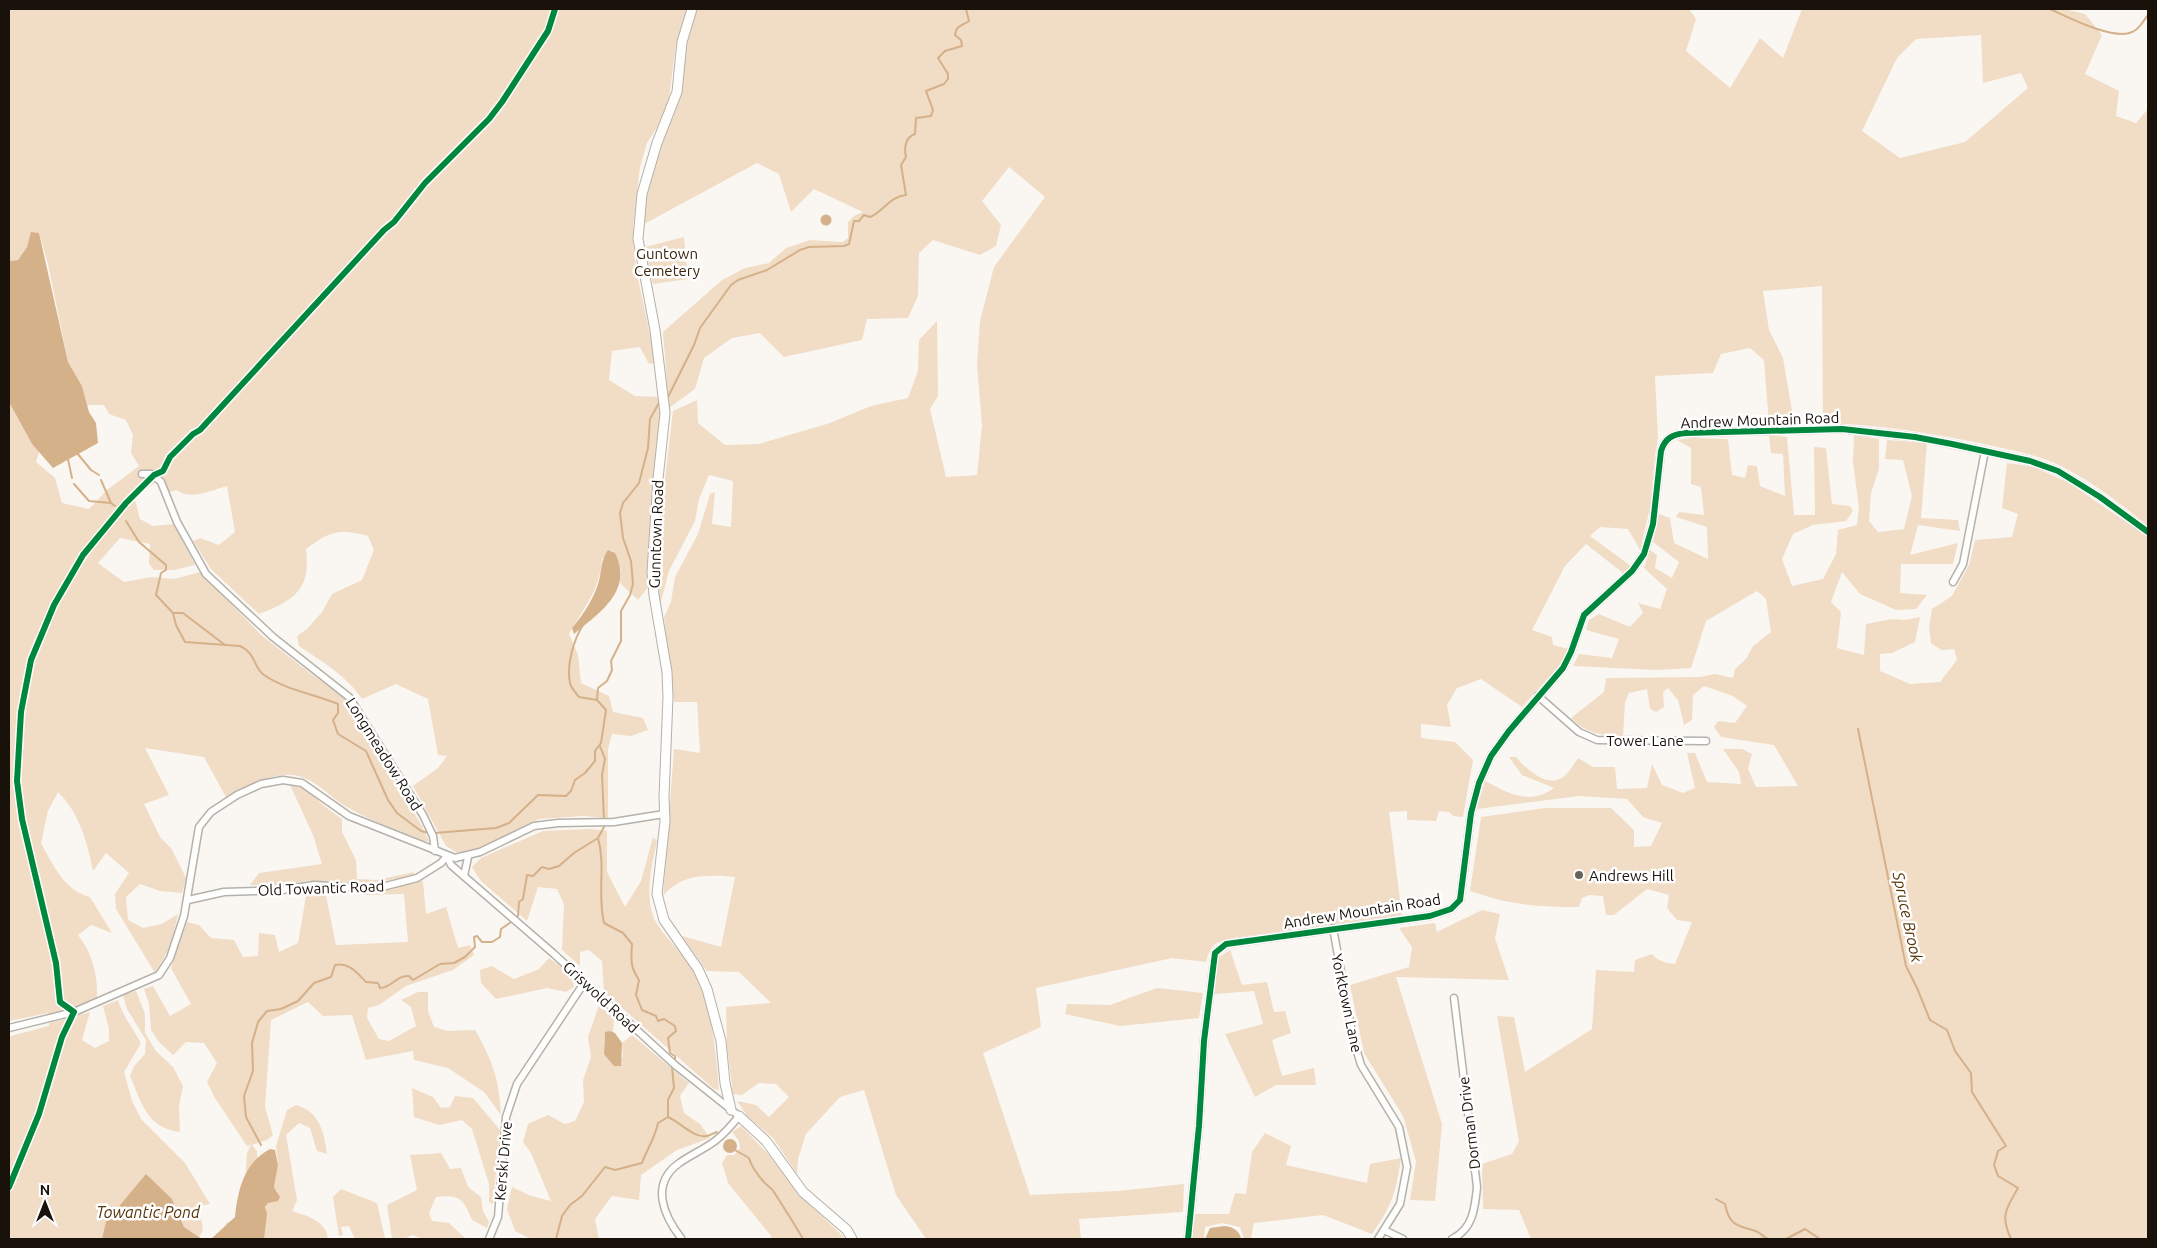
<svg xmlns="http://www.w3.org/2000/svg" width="2157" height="1248" viewBox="0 0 2157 1248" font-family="Ubuntu,sans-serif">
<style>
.green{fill:#f1dcc6;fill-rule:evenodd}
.water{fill:#d5b18a}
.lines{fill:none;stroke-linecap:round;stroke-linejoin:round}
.stream{stroke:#d5b18a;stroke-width:2}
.street-casing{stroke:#b5b1ab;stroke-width:9}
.secondary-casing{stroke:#b5b1ab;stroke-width:11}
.street{stroke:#fefefd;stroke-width:6}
.secondary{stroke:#fefefd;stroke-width:9}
.cycleway-casing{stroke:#fff;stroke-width:9}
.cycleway{stroke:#00873e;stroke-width:6}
.poi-dot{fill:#67625c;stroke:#fff;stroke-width:2}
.labels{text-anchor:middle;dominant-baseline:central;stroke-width:5;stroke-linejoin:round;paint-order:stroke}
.park-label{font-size:15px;fill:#3a250c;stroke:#fff}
.street-label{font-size:15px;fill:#18120b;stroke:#fff}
.poi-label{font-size:15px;fill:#18120b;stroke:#fff;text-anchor:start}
.water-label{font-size:16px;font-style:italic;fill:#573507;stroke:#fff}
</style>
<rect width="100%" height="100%" fill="#faf7f2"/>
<g class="green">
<path d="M9,9H687L676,44L669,99L660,123L647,143L640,167L633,227V245L637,274L656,363L649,364L640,347L612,351L609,380L635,396L661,397L662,420L655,461L649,545V586L638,600L620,583L621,569L612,550L602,559C600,590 583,609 569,634L578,655L581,683L609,696L613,712L643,718L648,730L631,736L612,734L608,749V818L582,816L539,819L480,848L458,853L446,846L413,786L438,768L447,756L438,755L428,699L396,684L362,699C347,676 321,661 299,646L297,636L307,629L322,612L332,594L362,580L374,550L368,536C339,529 331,530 306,549C311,589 295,600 259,614L211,569L193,541L200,538L219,545L235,532L227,486C211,490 191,501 177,490L170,492L155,470L148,472L156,482C112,513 98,534 71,579C93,554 107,520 135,500L140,519L153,526L174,524L195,565L174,570H154L149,564L150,544L120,538L98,563L124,582L152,577L174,579L200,572L261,635L314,676L344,696L369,743L421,824L429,841H424C398,830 371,821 347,807C333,800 323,787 309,780C282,765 251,785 227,799L204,757L145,748L169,795L144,804L160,837L171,848L186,878L182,893L160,891L140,884L126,897L128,920L143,928L162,924L178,914L171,945L155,973L116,909L115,894L129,873L106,853L93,871C88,844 79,812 58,792L48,811L41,843C53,865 65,891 90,897L112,933L91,925L78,935C93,954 98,976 97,1000L74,1008L70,1004L71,1010L48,1016V1013L9,1021V402L32,444L39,452L36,462L55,478L62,503L89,509L107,490L139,466L131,453L133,435L126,420L109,414L104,405H87L82,386L68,362L48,264L39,233H31L27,247L18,260L9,261Z"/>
<path d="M696,9H1689L1696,19L1686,51L1730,88L1760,38L1783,58L1802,9H2065L2085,14L2102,35L2085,74L2119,91L2116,116L2136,123L2148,109V526C2121,504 2093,482 2061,466C2037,454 2010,450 1984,444C1931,433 1877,424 1823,423L1822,286L1763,291L1769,330L1783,358L1794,422L1769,424L1764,360L1750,348L1721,354L1713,373L1655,376L1658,438L1655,456L1650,508L1640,550L1628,529L1600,527L1590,536L1631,566L1623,573L1586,544L1565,566L1532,630L1552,637L1553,645L1569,649L1558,667L1522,707L1481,679L1457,688L1447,705L1451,727L1421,724V738L1455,742L1473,760L1463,817L1453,816L1449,812L1439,811L1436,821L1407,820V811L1389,812L1402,915L1233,938C1215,942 1211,944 1206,962L1172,958L1036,988L1041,1027L983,1053L1030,1195L1118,1191L1184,1184L1183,1212L1079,1219L1081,1239H926L896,1195L864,1090L840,1097L806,1134L798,1159L797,1174L773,1138L747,1116L737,1101L756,1105L769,1117L789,1097L776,1084L759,1083L742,1095L733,1094L727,1046L726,1007L771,1003L739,972L707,971L682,936L721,947L735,877C707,875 683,873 663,896L674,749L700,753L697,702H674L664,617L671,602L675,577L698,534L710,494L715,492L712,524L731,527L733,481L709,475L699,499L695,521L669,571L660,605L657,547L673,411L697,400L698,423L725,445L759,444L830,423L871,406L908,398L918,371L919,340L937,321L938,396L930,409L946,477L977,475L982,425L977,365L980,321L994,267L1045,197L1009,167L982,201L1001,225L996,246L980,255L933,240L919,253L918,296L908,318L867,319L862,340L784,357L760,333L732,338L704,358L695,389L669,408L663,332L722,280L745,268L769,263L786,248L810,240L843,242L848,238V222L854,216L863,212L814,189L791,212L779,174L757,163L646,223L642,219L654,160L673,116L683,53ZM1981,35L1983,83L2021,73L2028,88L1965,142L1900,158L1862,131L1897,58L1916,39Z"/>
<polygon points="684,237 688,279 653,284 645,247"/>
<path d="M1769,435L1787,437L1794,515H1815L1814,447L1826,448L1832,504L1850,506L1853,511L1846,521L1813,525L1793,534L1782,559L1792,586L1823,579L1836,554L1838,530L1857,525L1859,508L1853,462L1854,435L1879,439V469L1871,493L1869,521L1878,532L1904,529L1912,496L1903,460L1885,459L1887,440L1927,443L1921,518L1958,520L1960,531L1918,525L1910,555L1958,543L1953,564H1901L1900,593L1927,595L1916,609L1896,610L1860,594L1842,572L1831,602L1841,612L1837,648L1864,655L1866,624L1892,619L1905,620L1920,617L1915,642L1892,653L1880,654V671L1910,684L1940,682L1957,660L1954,649L1941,650L1931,643L1929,627L1932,609L1952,596L1969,565L1975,540L2012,537L2018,514L2002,508L2007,463L2034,467L2069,483L2148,537V1239H1531L1519,1210L1483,1209L1482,1164L1512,1154L1519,1141L1497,1016L1514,1017L1525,1072L1592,1029L1596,970L1634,972L1635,960L1652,954C1658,961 1665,963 1675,964L1692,922L1677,920L1667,908L1669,895L1647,889L1614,915H1606L1603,896L1589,895L1582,898L1579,907C1537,907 1511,905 1470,891L1481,817L1545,808H1611L1634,830V847L1651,846L1662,823L1643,817L1627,799L1579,796L1477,809L1485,781C1508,793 1530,806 1554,788L1522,775L1509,757H1516C1525,768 1547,789 1563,777C1569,773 1574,764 1578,758L1593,767H1615L1617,789L1647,788L1652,764L1662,785L1683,793L1695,788L1687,753H1695L1707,782L1741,784L1739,772L1723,749H1742L1752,754L1748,769L1756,787L1798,786L1774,745L1721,737L1714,727L1718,721L1735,723L1747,706L1733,696L1704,686L1693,695L1692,720L1684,725L1678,700L1668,688L1663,692L1664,707L1656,712L1650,709L1647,689L1629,693L1625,702L1623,736C1602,736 1586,733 1571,718L1604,692L1606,678L1700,677L1715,674L1733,678L1735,669L1746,659L1753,646L1771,632L1766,599L1757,591L1706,621L1691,668L1656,670L1573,666L1579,654L1612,658L1619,639L1586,630L1589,620L1599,614L1630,627L1643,613L1638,603L1660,609L1667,589L1644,568L1650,550L1657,555L1655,568L1672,578L1679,562L1653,542L1659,514L1670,518L1674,543L1708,559L1707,527L1676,517L1679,512L1704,515L1701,487L1691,484V448L1677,440L1692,438L1728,439L1732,475L1745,478L1748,465L1757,466L1760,486L1785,496L1783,454L1771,453Z"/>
<polygon points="290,785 306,789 324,806 342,819 342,832 356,860 357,879 377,880 414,872 414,876 362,885 330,881 308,881 281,886 250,885 259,873 322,864 313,835"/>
<path d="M589,829L607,831V872L625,907L641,881L653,837L657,841C652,864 645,892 653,916C658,931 687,957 695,974C712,1010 716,1051 719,1090L714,1089L604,992L602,961L589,950L580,952V966L562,950L564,904L557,889L538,887L527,921L481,881L472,867L481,858L543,831Z"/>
<path d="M423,881L426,914L446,907L458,948L470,945L474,955L453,970L406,986L379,1005L368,1008L367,1018L379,1039L389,1041L416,1026L411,1007L401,1000L418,992H428V1011L434,1027L447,1031L475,1030C493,1062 499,1078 501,1115L484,1092L448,1068L414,1060L413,1051L366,1060L352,1015L323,1016L308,1002L271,1020L265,1107L273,1135L267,1140L252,1145L257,1151L262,1239L224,1230L226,1223L236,1219L244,1199L247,1153L251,1145L247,1146L215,1098L207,1082L217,1063L204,1043L186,1042L173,1055L159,1042L151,1030L149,1004L144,989L153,986L170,1016L191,1004L171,968L187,922L199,925L211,938L234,940L243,957L258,956L259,933L275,935L279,952L298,943L307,890L325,891L336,945L408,942L404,894L367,895L337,891L336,887L368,891Z"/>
<polygon points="1482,910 1500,914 1495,938 1509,980 1396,977 1442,1124 1435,1201 1410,1200 1416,1161 1403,1116 1364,1053 1350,985 1409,967 1412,947 1399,928 1435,923 1437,932"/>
<polygon points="1230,950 1242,985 1267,982 1274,1012 1285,1011 1291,1033 1272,1040 1282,1076 1314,1068 1316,1085 1276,1085 1255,1097 1225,1034 1263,1024 1254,991 1214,994 1219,957"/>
<polygon points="549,958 572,974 574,987 566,992 547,988 496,999 481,983 480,970 492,966 514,979 539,969"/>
<polygon points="1157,988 1203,993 1199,1018 1120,1026 1065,1014 1067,1004 1110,1005"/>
<path d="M136,991L145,1014V1033L156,1051L173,1067L183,1086L179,1106L180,1132C147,1128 142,1104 130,1076L134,1066L145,1054L146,1040L127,1009L123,995Z"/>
<path d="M118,1000C123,1017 133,1028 141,1043L124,1072L132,1101L141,1119L185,1163L210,1204L199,1206L203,1230L199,1237L184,1227L172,1199L146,1175L142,1180L176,1228L200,1239H9V1038L11,1036L49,1026V1023L70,1018L71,1026L75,1016L90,1012L82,1040L95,1048L109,1041V1029L103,1006Z"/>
<polygon points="599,1005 614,1018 613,1032 610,1031 604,1038 604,1054 623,1057 622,1043 632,1035 689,1083 680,1096 684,1113 700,1124 710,1138 677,1150 641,1175 639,1200 612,1196 595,1219 599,1239 531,1239 515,1231 507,1209 512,1187 531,1196 551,1201 531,1153 523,1142 528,1124 548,1115 565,1124 575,1121 584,1102 583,1080 591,1057 588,1037"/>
<polygon points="412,1088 433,1097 441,1108 450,1107 455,1096 473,1098 500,1130 493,1204 489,1202 489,1184 472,1129 462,1120 439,1125 414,1117"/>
<path d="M296,1105C320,1112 324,1132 327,1154L317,1151L310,1128L299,1123L286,1135L297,1200L292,1211C308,1216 326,1221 328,1239H264L265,1207L278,1192L274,1187L278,1165L276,1146L287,1110Z"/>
<polygon points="741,1126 773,1159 798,1194 844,1237 833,1239 769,1239 772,1237 728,1183 722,1163 727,1155 734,1155 740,1148 739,1141 732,1132"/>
<path d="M1265,1133L1291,1146L1286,1165L1367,1183L1370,1164L1401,1158C1396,1192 1392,1206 1372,1234L1323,1215L1254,1223L1251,1239H1244L1240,1227L1222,1223L1205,1227L1204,1239H1192L1195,1214H1229L1235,1193L1246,1194L1252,1152Z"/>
<path d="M441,1153L450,1169L461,1168L468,1187L481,1197L483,1211L489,1222L487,1228L472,1220C464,1199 459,1194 436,1197L429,1213L432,1221L449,1223L466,1239H423L412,1235L404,1239H392L387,1205L417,1190L410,1155Z"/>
<polygon points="341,1189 377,1203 385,1238 355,1239 349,1226 341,1227 343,1235 339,1236 333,1197"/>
</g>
<g class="water">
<circle cx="826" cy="220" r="5.5"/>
<polygon points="31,232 39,233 68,362 82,386 89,412 96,423 98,443 53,468 32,444 9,402 9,261 18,260 27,247"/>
<path d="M608,550L615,553C634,591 599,613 574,634L572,628C583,615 593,600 598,584C602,572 600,561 608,550Z"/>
<polygon points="610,1031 615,1033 622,1043 621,1066 614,1066 604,1054 605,1032"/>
<circle cx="730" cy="1146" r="7"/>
<path d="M270,1149L275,1150L278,1165L274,1187L280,1197L278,1201L268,1203L265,1207L267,1214L264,1239H211L235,1217C238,1189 244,1163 270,1149Z"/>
<polygon points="146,1174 172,1199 184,1227 202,1239 102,1239 106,1222"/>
<path d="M1225,1226C1233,1227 1240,1231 1241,1239H1205L1210,1228Z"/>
</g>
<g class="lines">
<g class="stream">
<path d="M2050,9C2068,17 2114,41 2132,32C2140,29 2143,21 2148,15"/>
<path d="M667,399L694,345L700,328L731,285L738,280L767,270L800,250L809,247L844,246L849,244L854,221H859L864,215L870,217C883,212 890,196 906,195L901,165L906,157C904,149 905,137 915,134L916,118L931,116L933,110L926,91L944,84L948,79V74L938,58L945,51L962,46L961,40L955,35C956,25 962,26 969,21L966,9"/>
<polyline points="77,453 91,470 99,475"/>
<polyline points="68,459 72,478"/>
<polyline points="101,480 111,503"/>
<polyline points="74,484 89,501 111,503 115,506"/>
<path d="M126,521L139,542L166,565V570L161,573L156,595L173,613L176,625L185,642L240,646C256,653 253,667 264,675C286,690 314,694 338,704V713L333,720L338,734L366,751L388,800L397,813L421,831L429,833"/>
<polyline points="173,613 183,613 225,645"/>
<polyline points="597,700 598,688 607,681 612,670 611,661 621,641 621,611 630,595 633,584 631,561 623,538 620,513 623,503 639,483 648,448 650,419 660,401"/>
<path d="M1858,729L1906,966L1917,988L1930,1020L1947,1030L1955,1051L1971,1073L1972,1092L2006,1146L1998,1151L1994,1165L1998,1176L2018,1188C2006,1209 2000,1215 2011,1239"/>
<polyline points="600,746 605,759 602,775 604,819"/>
<path d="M435,833L496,828L509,823L538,795L566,796L571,791L575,780L585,773L595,761V751L601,743L606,710L597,700L579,697C576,693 571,688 570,683C566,665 574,639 583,625"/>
<path d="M598,838C606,866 597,894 604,923L623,933L632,944C631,959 630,967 639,980L636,995L642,1010L656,1016L658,1021L664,1019L675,1026L676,1031L668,1038L670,1053L675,1056V1061"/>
<polyline points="518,916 519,902 523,899 527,875 533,876 542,867 549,869 559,866 574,853 598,838 604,827"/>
<path d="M672,1067L674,1088L668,1100V1117C680,1122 693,1138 706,1136C710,1136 713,1133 717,1132"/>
<path d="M261,1145L246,1117L244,1096L253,1071L252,1043L258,1022L267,1011L281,1009L298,1001L314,983L331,977L335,965C349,962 357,973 366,982L378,983L380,988C392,988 396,975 409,976L413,980L440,964L454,963L465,957L475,947L474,937L477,936L482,942H492L500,937L501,929L511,922"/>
<path d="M735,1150L749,1158C751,1166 757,1174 763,1181C766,1185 772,1188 774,1192C784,1208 794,1223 803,1239"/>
<path d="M1716,1199L1725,1204C1730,1229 1740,1225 1758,1232C1761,1234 1764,1237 1768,1239"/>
<path d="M556,1239L562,1216L570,1205L582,1196L605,1167L615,1170L642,1163C647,1149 655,1138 658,1123L668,1117"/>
<polyline points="1786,1239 1805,1229 1820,1239"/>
</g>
<defs>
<g id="street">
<polyline points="142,474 152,474 161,482 177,522 206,574 273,637 349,697 423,815 433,836 435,851"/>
<polyline points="1953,582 1963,564 1985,451"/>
<polyline points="1538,696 1579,732 1597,740 1706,741"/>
<path d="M447,856L451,865L554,954L675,1065L739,1116C732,1125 724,1134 715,1141C703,1150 690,1155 678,1164C650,1185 664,1216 681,1238"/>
<polyline points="464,876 468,857"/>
<polyline points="188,900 224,892 283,890 314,885 365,888 382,887 417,878 441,863 447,856"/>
<polyline points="1333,928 1353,1038 1361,1065 1399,1127 1407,1167 1400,1204 1378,1239"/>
<polyline points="9,1028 74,1012 159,975 170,958 184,916 199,827 211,812 237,795 261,784 283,780 302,783 349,816 455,858 480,852 534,826 558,823 614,822 664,814"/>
<polyline points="1384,1230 1403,1239"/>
<polyline points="489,1239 498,1217 506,1117 517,1084 584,983"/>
<path d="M1188,1239L1199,1126L1204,1041L1215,953L1226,944L1430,916L1451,909L1460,900L1471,813L1479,783L1491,756L1509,731L1563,668L1571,652L1584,615L1632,571L1644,554L1653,524L1661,451C1665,438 1673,434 1686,433L1842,429L1915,437L1952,444L2030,461L2058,471L2100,497L2148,532"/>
<path d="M1452,1239C1473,1229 1475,1208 1477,1187L1454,998"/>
</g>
<g id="secondary">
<polyline points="692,9 682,42 677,92 657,143 642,194 638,239 655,330 665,413 658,479 652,572 654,595 667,672 668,697 664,797 665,821 657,894 664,920 698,969 707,989 721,1041 725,1083 731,1110"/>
<polyline points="739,1116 766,1141 803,1192 847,1230 852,1239"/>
</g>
</defs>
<use href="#street" class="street-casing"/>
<use href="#secondary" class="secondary-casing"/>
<use href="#street" class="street"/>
<use href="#secondary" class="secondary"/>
<defs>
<g id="cycleway">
<polyline points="9,1187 39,1114 62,1037 74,1012 60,1002 56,963 22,819 17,781 21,712 31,660 54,605 83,555 126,503 154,475 163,471 170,457 193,434 200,430 384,230 394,222 425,183 489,119 502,102 548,31 555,9"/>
<path d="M1188,1239L1199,1126L1204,1041L1215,953L1226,944L1430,916L1451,909L1460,900L1471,813L1479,783L1491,756L1509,731L1563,668L1571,652L1584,615L1632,571L1644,554L1653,524L1661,451C1665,438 1673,434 1686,433L1842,429L1915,437L1952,444L2030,461L2058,471L2100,497L2148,532"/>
</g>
</defs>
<use href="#cycleway" class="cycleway-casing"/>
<use href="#cycleway" class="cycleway"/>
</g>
<circle class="poi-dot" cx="1579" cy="875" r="5"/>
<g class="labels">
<g class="park-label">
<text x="667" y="253">Guntown<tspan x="667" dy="17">Cemetery</tspan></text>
</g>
<g class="street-label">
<text transform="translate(1760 420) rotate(-2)">Andrew Mountain Road</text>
<text transform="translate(656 534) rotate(-88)">Gunntown Road</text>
<text x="1645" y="740">Tower Lane</text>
<text transform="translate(384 754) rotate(58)">Longmeadow Road</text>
<text transform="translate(321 888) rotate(-2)">Old Towantic Road</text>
<text transform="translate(1362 911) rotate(-9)">Andrew Mountain Road</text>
<text transform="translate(601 997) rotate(43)">Griswold Road</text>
<text transform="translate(1347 1003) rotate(78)">Yorktown Lane</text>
<text transform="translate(1469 1123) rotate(-97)">Dorman Drive</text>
<text transform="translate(503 1161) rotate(-85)">Kerski Drive</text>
</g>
<g class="poi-label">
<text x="1589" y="875">Andrews Hill</text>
</g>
<g class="water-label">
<text transform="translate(1908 917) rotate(78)">Spruce Brook</text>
<text x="148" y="1212">Towantic Pond</text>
</g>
</g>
<rect width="2157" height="1248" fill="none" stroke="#18120b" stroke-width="20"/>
<g transform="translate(45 1203)" stroke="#ffffff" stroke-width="4" paint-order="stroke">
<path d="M0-4L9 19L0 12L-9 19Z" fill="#18120b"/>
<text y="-8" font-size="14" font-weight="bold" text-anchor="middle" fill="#18120b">N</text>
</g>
</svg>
